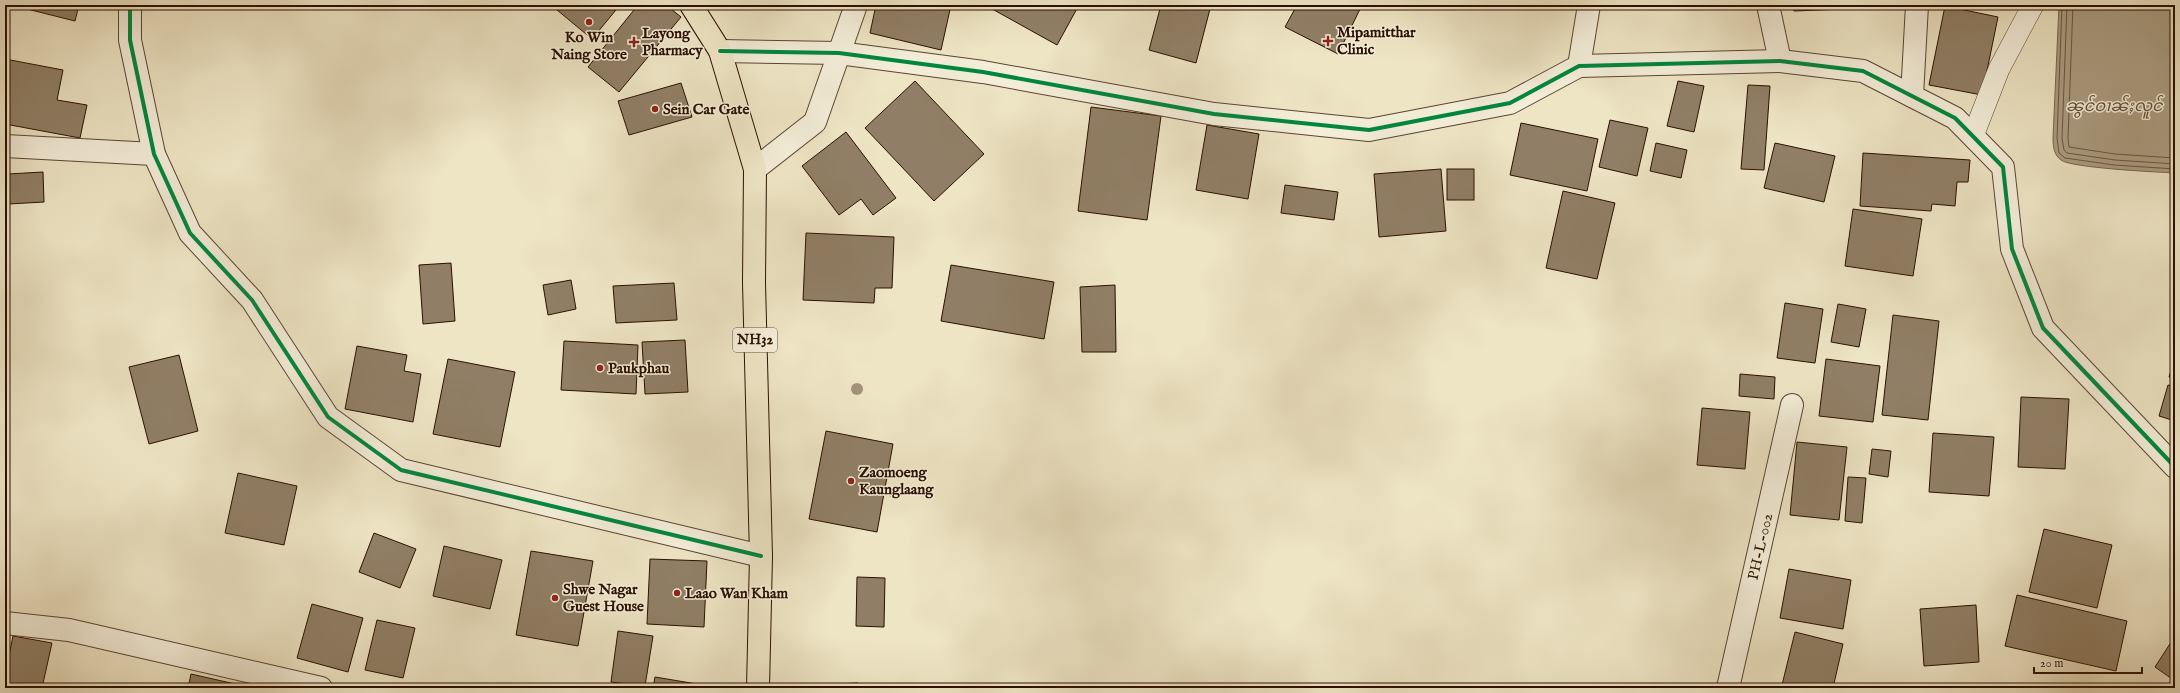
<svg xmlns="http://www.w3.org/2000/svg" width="2180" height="693" viewBox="0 0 2180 693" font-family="'IM FELL English','Noto Sans Myanmar',serif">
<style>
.water{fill:#ab9d82;stroke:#77654e}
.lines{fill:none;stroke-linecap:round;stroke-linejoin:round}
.shore{stroke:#6a5641;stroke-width:1}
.building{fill:#907f66;stroke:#2a1000}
.lane-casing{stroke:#5b4531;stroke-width:22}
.street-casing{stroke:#5b4531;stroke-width:24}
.highway-casing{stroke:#2a1000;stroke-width:24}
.lane{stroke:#f4eed9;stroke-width:21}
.street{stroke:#f4eed9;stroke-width:22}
.highway{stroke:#eee5c5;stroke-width:22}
.cycleway-casing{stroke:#f4eed9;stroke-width:6}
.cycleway{stroke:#00873e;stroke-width:4}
.tree{fill:#a29278}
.poi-dot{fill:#8f2418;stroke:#f4eed9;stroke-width:1.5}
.labels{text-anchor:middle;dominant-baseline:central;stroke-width:3;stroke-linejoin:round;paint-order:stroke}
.shield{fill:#f4eed9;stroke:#675341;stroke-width:1}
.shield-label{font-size:14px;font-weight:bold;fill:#2a1000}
.poi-label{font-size:15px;font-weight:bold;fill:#2a1000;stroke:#f4eed9;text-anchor:start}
.street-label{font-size:15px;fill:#2a1000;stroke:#f4eed9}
.water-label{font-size:16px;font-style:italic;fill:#644f3a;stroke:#f4eed9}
</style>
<rect width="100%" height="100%" fill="#eee5c5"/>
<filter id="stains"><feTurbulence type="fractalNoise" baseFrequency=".005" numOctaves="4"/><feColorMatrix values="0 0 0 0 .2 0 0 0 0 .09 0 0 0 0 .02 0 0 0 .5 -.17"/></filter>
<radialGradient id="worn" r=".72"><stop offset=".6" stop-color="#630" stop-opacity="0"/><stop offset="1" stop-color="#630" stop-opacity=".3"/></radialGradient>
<path class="water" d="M2059,5H2175V173C2157,172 2071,168 2061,160C2054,155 2053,147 2053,138Z"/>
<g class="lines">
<g class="shore">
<polyline points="2062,5 2057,138 2059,153 2065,158 2114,165 2175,169"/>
<polyline points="2067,5 2062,138 2064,150 2067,153 2115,160 2175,164"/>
<polyline points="2073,5 2068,138 2069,147 2115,154 2175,158"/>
</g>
</g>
<g class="building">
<polygon points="11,5 79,5 75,21"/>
<polygon points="551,5 620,5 592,39"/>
<polygon points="638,5 666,5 681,17 619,92 588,67"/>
<polygon points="876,5 951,5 941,50 870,33"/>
<polygon points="985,5 1079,5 1057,45"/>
<polygon points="1161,5 1211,5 1196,63 1149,50"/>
<polygon points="1297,5 1362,5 1338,54 1285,27"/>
<polygon points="1794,5 1868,5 1868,8 1794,11"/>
<polygon points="1945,6 1998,17 1982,95 1929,85"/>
<polygon points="5,59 63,70 57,100 87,105 80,138 5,124"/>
<polygon points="915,81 984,154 934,201 865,128"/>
<polygon points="1678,81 1704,86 1694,132 1667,126"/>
<polygon points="681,83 692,117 629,135 618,101"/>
<polygon points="1748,85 1770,86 1764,170 1741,169"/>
<polygon points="1091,107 1161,116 1147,220 1078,211"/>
<polygon points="1610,120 1648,128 1637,176 1599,167"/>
<polygon points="1521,123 1598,139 1587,191 1510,175"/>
<polygon points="1207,125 1259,134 1248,199 1196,190"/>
<polygon points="846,132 896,198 873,215 861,199 839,215 802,166"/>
<polygon points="1656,143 1687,150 1681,178 1650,171"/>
<polygon points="1775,143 1835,156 1824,202 1764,188"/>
<polygon points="1863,153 1970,160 1968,182 1957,182 1955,206 1932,204 1931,211 1860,206"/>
<polygon points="1441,169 1446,231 1379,237 1374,174"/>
<rect x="1447" y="169" width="27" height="31"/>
<polygon points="43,172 44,202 9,204 8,174"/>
<polygon points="1285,185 1338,192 1334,220 1281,213"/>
<polygon points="1563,191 1615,203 1597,279 1546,268"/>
<polygon points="1853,209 1922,219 1913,276 1845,266"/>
<polygon points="806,233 894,237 892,288 875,288 874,303 803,300"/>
<polygon points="451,263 455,321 423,324 419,265"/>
<polygon points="951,265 1054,282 1044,339 941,321"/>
<polygon points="571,280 576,309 548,315 543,285"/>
<polygon points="674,283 677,320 616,323 613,286"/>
<polygon points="1115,285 1116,352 1082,352 1080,287"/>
<polygon points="1785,303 1823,309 1815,363 1777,358"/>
<polygon points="1838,304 1866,309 1859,347 1831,342"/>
<polygon points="1893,315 1939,321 1928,420 1882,415"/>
<polygon points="685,340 688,392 645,394 642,342"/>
<polygon points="564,341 638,345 636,394 561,390"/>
<polygon points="357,346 407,355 404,371 421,374 413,422 345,409"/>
<polygon points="179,355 198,431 149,444 129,367"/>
<polygon points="2175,357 2175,379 2169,377"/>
<polygon points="448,359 515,372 500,447 433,434"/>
<polygon points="1826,359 1880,366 1873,422 1819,416"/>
<polygon points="1740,374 1775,377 1774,399 1739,396"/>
<polygon points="2168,385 2175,387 2175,421 2159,416"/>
<polygon points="2021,397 2069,399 2065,469 2018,467"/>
<polygon points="1702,408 1750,412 1745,469 1697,465"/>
<polygon points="826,431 893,444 877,532 809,519"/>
<polygon points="1933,433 1994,437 1989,496 1929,492"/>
<polygon points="1797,442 1847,447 1839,520 1790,515"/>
<polygon points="1872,449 1891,451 1888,477 1869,474"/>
<polygon points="238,473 297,486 284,545 225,533"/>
<polygon points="1848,477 1866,478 1862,523 1845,521"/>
<polygon points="2044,529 2112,545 2097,608 2029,592"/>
<polygon points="374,533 416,549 400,588 359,572"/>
<polygon points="444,546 502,560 490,609 433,596"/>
<polygon points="531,551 593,561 578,646 516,635"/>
<polygon points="650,559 707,561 704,627 647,624"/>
<polygon points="1789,569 1851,580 1843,629 1780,618"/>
<polygon points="857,577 885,578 884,627 856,626"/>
<polygon points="2017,595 2127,621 2116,671 2005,646"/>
<polygon points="312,604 363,618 348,672 297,658"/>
<polygon points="1976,605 1979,662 1924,666 1920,609"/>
<polygon points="377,620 415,628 403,678 365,670"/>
<polygon points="618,631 653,636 645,686 611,682"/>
<polygon points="1795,632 1843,644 1833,688 1793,688 1782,685"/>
<polygon points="13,636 52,643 42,688 5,686 5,675"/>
<polygon points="2175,636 2175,681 2155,667"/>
<polygon points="191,674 253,688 188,688"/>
<polygon points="655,677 715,687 715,688 653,688"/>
<polygon points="858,683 859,688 789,688 789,686"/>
</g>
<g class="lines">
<defs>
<polyline id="lane" points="1973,136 1999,69 2033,5"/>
<g id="street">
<polyline points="130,5 130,40 154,154 190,233 252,300 328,417 401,470 761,556"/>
<polyline points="1768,5 1780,61"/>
<polyline points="720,51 839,53 983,72 1214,114 1369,130 1510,103 1579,66 1780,61 1863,71 1955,118 2003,167 2012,249 2043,328 2175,467"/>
<polyline points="1579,66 1589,5"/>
<polyline points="1912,96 1917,5"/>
<polyline points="5,146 154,154"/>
<polyline points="755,169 815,122 856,5"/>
<polyline points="5,623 69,630 321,688"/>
<path id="s1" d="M1728,688L1792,405"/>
</g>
<polyline id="highway" points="691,5 720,51 755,169 754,283 761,556 758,688"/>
</defs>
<use href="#lane" class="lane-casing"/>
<use href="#street" class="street-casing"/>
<use href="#highway" class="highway-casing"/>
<use href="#lane" class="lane"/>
<use href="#street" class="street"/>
<use href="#highway" class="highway"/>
<defs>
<g id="cycleway">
<polyline points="130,5 130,40 154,154 190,233 252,300 328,417 401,470 761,556"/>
<polyline points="720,51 839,53 983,72 1214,114 1369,130 1510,103 1579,66 1780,61 1863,71 1955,118 2003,167 2012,249 2043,328 2175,467"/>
</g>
</defs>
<use href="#cycleway" class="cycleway-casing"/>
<use href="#cycleway" class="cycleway"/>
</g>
<g class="tree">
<circle cx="857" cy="389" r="6"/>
<circle cx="895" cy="493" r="6"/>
</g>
<g class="poi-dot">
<circle cx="589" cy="22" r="4"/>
<path d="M1326 35h4v4h4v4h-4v4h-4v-4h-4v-4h4z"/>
<path d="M632 36h4v4h4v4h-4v4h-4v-4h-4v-4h4z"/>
<circle cx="655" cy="109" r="4"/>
<circle cx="600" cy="368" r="4"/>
<circle cx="851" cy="481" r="4"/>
<circle cx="677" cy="593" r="4"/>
<circle cx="555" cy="598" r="4"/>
</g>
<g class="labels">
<rect class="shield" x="733" y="328" width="44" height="24" rx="3"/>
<g class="shield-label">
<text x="755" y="340">NH32</text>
</g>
<g class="poi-label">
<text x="1337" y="32">Mipamitthar<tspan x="1337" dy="17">Clinic</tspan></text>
<text x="642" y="33">Layong<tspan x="642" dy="17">Pharmacy</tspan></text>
<text x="589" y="37" text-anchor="middle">Ko Win<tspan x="589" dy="17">Naing Store</tspan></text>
<text x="663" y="109">Sein Car Gate</text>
<text x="608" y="368">Paukphau</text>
<text x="859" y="472">Zaomoeng<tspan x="859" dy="17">Kaunglaang</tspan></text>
<text x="563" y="589">Shwe Nagar<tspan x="563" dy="17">Guest House</tspan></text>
<text x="685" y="593">Laao Wan Kham</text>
</g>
<g class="street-label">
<text stroke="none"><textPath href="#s1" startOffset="145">PH-L-002</textPath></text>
</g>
<g class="water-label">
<text x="2114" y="107">ၼွင်ဝၢၼ်ႈလူင်</text>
</g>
</g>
<rect width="2180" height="693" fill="none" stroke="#eee5c5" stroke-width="20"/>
<rect x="6" y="6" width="2168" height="681" fill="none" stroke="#2a1000" stroke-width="2"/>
<rect x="10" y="10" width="2160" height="673" fill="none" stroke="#2a1000"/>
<path d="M2034 667v6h108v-6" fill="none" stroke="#2a1000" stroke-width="2"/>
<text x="2040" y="667" font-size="12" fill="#2a1000" stroke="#f4eed9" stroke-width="3" paint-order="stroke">20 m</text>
<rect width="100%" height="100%" filter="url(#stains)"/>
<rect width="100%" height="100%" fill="url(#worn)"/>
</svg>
